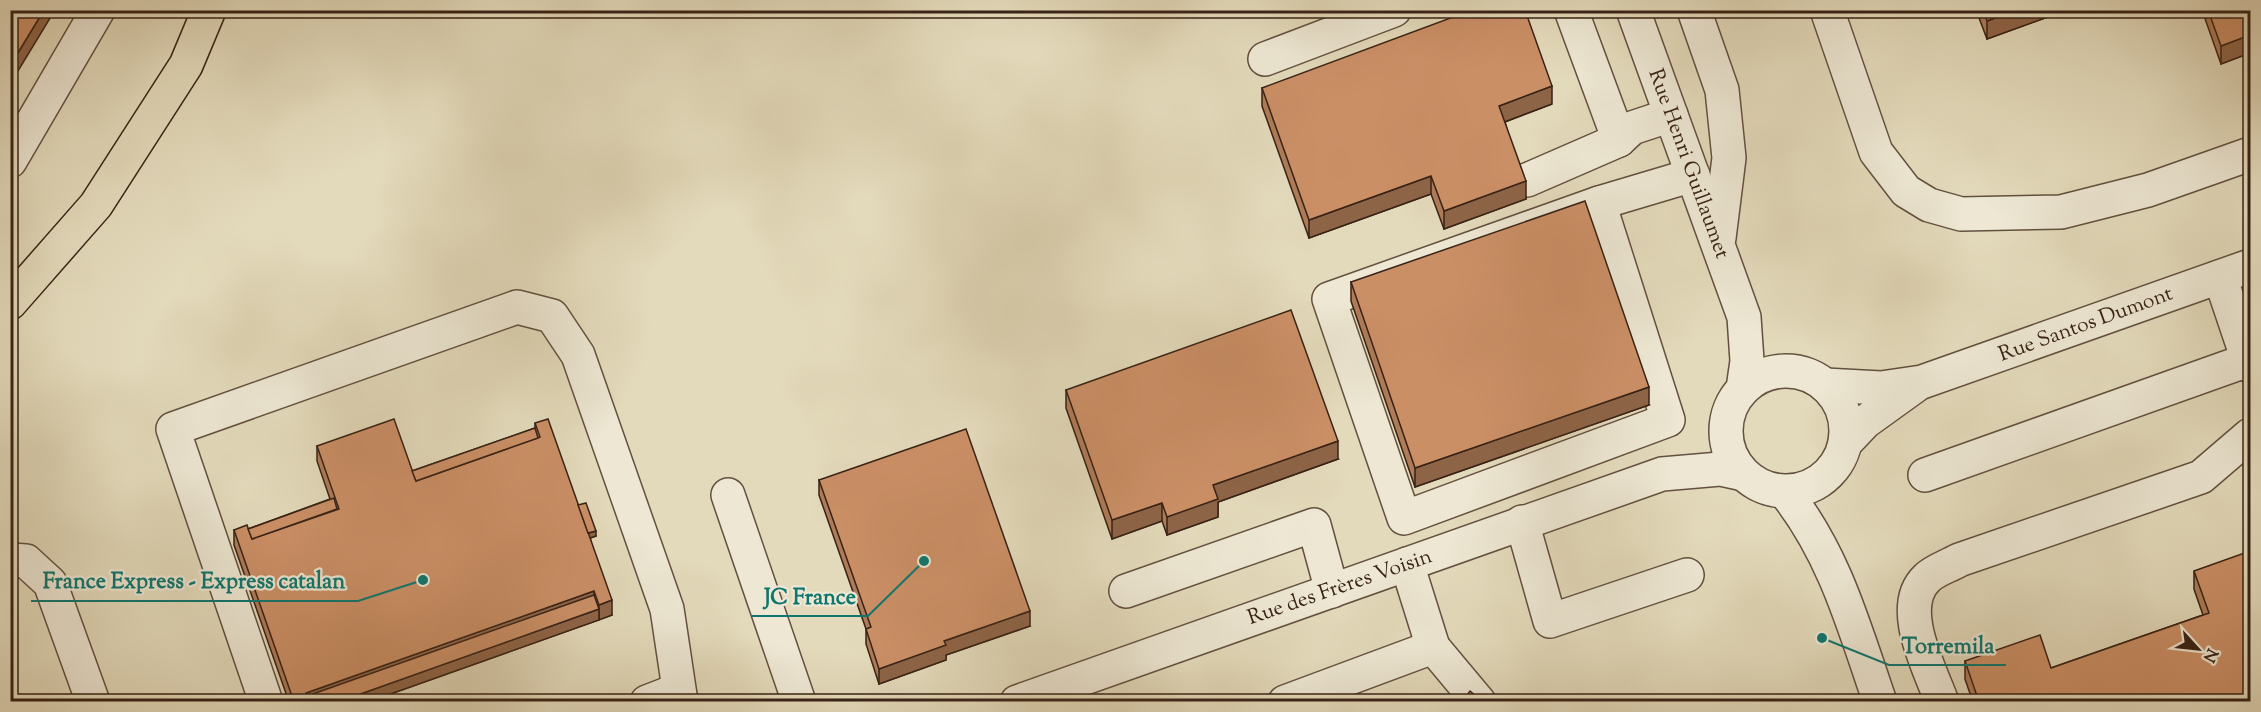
<svg xmlns="http://www.w3.org/2000/svg" width="2261" height="712" viewBox="0 0 2261 712" font-family="'Sorts Mill Goudy',serif">
<style>
.lines{fill:none;stroke-linecap:round;stroke-linejoin:round}
.minor-casing{stroke:#63503f;stroke-width:36}
.major-casing{stroke:#382216;stroke-width:36}
.minor{stroke:#ede7d3;stroke-width:33}
.major{stroke:#e3dabb;stroke-width:33}
.wall{fill:#af7b58;stroke:#382216;stroke-width:1.5}
.shaded-wall{fill:#8e6447;stroke:#382216;stroke-width:1.5}
.building{fill:#cb8f66;stroke:#382216;stroke-width:1.5}
.labels{text-anchor:middle;dominant-baseline:central;stroke-width:4.5;stroke-linejoin:round;paint-order:stroke}
.street-label{font-size:21px;fill:#382216;stroke:#ede7d3}
.leader{fill:none;stroke:#0f766e;stroke-width:2}
.callout-dot{fill:#0f766e;stroke:#ede7d3;stroke-width:2}
.callout-label{font-size:22px;text-anchor:middle;font-weight:bold;fill:#0f766e;stroke:#ede7d3;stroke-width:4.5;stroke-linejoin:round;paint-order:stroke}
</style>
<rect width="100%" height="100%" fill="#e3dabb"/>
<filter id="stains"><feTurbulence type="fractalNoise" baseFrequency=".00333" numOctaves="4"/><feColorMatrix values="0 0 0 0 .2 0 0 0 0 .09 0 0 0 0 .02 0 0 0 .5 -.17"/></filter>
<radialGradient id="worn" r=".72"><stop offset=".6" stop-color="#630" stop-opacity="0"/><stop offset="1" stop-color="#630" stop-opacity=".3"/></radialGradient>
<g class="lines">
<defs>
<g id="minor">
<polyline points="1633,10 1744,317 1747,361 1743,389"/>
<polyline points="1694,10 1722,90 1729,158 1719,238"/>
<polyline points="1827,10 1876,152 1906,191 1929,205 1961,214 2061,212 2148,190 2250,154"/>
<polyline points="1265,59 1394,10"/>
<polyline points="1619,140 1632,128 1671,115"/>
<polyline points="10,161 98,10"/>
<polyline points="1527,180 1619,140 1571,10"/>
<polygon points="1599,203 1668,420 1404,518 1329,299"/>
<polyline points="1599,203 1693,175"/>
<polyline points="2220,277 2250,366"/>
<circle cx="1786" cy="431" r="60"/>
<polyline points="1825,385 1881,388 1922,382 2250,266"/>
<polyline points="1845,443 1865,422 1915,386"/>
<polyline points="1925,475 2248,360"/>
<path d="M1785,492C1835,555 1854,627 1880,702"/>
<polyline points="728,495 799,702"/>
<polyline points="1522,522 1550,621 1687,575"/>
<polyline points="10,560 26,561 50,583 93,702"/>
<polyline points="1126,591 1314,525 1332,591"/>
<polyline points="1433,647 1479,702"/>
<polyline points="266,702 173,429 517,307 552,316 578,355 667,609 681,702"/>
<polyline points="647,702 678,690"/>
<polyline points="1017,702 1662,474 1720,469 1743,474"/>
<polyline points="1285,702 1433,647 1407,564"/>
<path d="M1942,702C1930,669 1896,607 1927,578C1935,570 1949,566 1959,560L2201,477L2250,435"/>
</g>
<polyline id="major" points="10,303 96,205 186,65 209,10"/>
</defs>
<use href="#minor" class="minor-casing"/>
<use href="#major" class="major-casing"/>
<use href="#minor" class="minor"/>
<use href="#major" class="major"/>
</g>
<g class="wall">
<polygon points="1976,10 2067,10 1987,39"/>
<polygon points="2202,10 2250,10 2250,53 2221,64"/>
<polygon points="1262,88 1552,104 1505,122 1526,199 1444,229 1431,194 1309,238 1262,106"/>
<polygon points="1351,282 1649,405 1415,487 1351,301"/>
<polygon points="1066,390 1338,459 1218,502 1218,517 1167,535 1162,521 1112,539 1066,408"/>
<polygon points="535,423 578,505 596,536 590,538 612,615 368,702 289,702 234,545 234,530 248,529 330,499 317,461 317,446 412,471 535,428"/>
<polygon points="819,480 1030,626 946,655 946,660 879,684 866,644 866,629 819,495"/>
<polygon points="2194,571 2250,702 1973,702 1965,679 1965,661 2051,668 2203,615 2194,589"/>
</g>
<g class="shaded-wall">
<polygon points="44,10 55,10 10,84 10,66"/>
<polygon points="2015,10 2067,10 1987,39 1987,21"/>
<polygon points="2250,35 2250,53 2221,64 2221,46"/>
<polygon points="1552,86 1552,104 1499,124 1499,106"/>
<polygon points="1431,176 1431,194 1309,238 1309,220"/>
<polygon points="1526,181 1526,199 1444,229 1444,211"/>
<polygon points="1649,387 1649,405 1415,487 1415,468"/>
<polygon points="1338,441 1338,459 1218,502 1218,517 1167,535 1167,517 1213,485"/>
<polygon points="1162,503 1162,521 1112,539 1112,520"/>
<polygon points="596,531 596,536 585,540 585,534"/>
<polygon points="594,591 594,606 306,697 306,693"/>
<polygon points="612,600 612,615 599,620 599,605"/>
<polygon points="599,609 599,620 368,702 338,702"/>
<polygon points="1030,611 1030,626 946,655 946,660 879,684 879,669 944,641"/>
</g>
<g class="building">
<polygon points="10,10 44,10 10,66"/>
<polygon points="1472,10 1525,10 1552,86 1499,106 1526,181 1444,211 1431,176 1309,220 1262,88"/>
<polygon points="1983,10 2015,10 1987,21"/>
<polygon points="2208,10 2250,10 2250,35 2221,46"/>
<polygon points="1585,201 1649,387 1415,468 1351,282"/>
<polygon points="1291,310 1338,441 1213,485 1218,499 1167,517 1162,503 1112,520 1066,390"/>
<polygon points="394,419 416,481 540,437 535,423 548,419 612,600 599,605 594,591 306,693 309,702 294,702 234,530 247,525 252,539 339,509 317,446"/>
<polygon points="535,428 538,438 416,481 412,471"/>
<polygon points="966,429 1030,611 944,641 946,645 879,669 866,629 871,627 819,480"/>
<polygon points="334,498 337,509 252,539 248,529"/>
<polygon points="586,503 596,531 588,533 578,505"/>
<polygon points="2250,551 2250,702 1979,702 1965,661 2040,635 2051,668 2209,613 2194,571"/>
<polygon points="594,595 599,609 338,702 309,702 307,696"/>
<polygon points="1470,691 1483,702 1462,702"/>
<polygon points="34,698 35,702 23,702"/>
</g>
<g class="labels">
<g class="street-label">
<text transform="translate(1688 164) rotate(70)">Rue Henri Guillaumet</text>
<text transform="translate(2086 325) rotate(-20)">Rue Santos Dumont</text>
<text transform="translate(1340 588) rotate(-19)">Rue des Frères Voisin</text>
</g>
</g>
<path class="leader" d="M423 580L358 601H31M924 561L868 616H752M1822 638L1889 665H2006"/>
<g class="callout-dot">
<circle cx="423" cy="580" r="6"/>
<circle cx="924" cy="561" r="6"/>
<circle cx="1822" cy="638" r="6"/>
</g>
<g class="callout-label">
<text x="194" y="588">France Express - Express catalan</text>
<text x="810" y="604">JC France</text>
<text x="1948" y="653">Torremila</text>
</g>
<rect width="2261" height="712" fill="none" stroke="#e3dabb" stroke-width="36"/>
<rect x="12" y="12" width="2237" height="688" fill="none" stroke="#382216" stroke-width="3"/>
<rect x="18" y="18" width="2225" height="676" fill="none" stroke="#382216" stroke-width="1.5"/>
<g transform="translate(2198 649) rotate(117)" stroke="#ede7d3" stroke-width="4.5" paint-order="stroke">
<path d="M0-4.5L10 22L0 15L-10 22Z" fill="#382216"/>
<text y="-9" font-size="16" font-weight="bold" text-anchor="middle" fill="#382216">N</text>
</g>
<rect width="100%" height="100%" filter="url(#stains)"/>
<rect width="100%" height="100%" fill="url(#worn)"/>
</svg>
